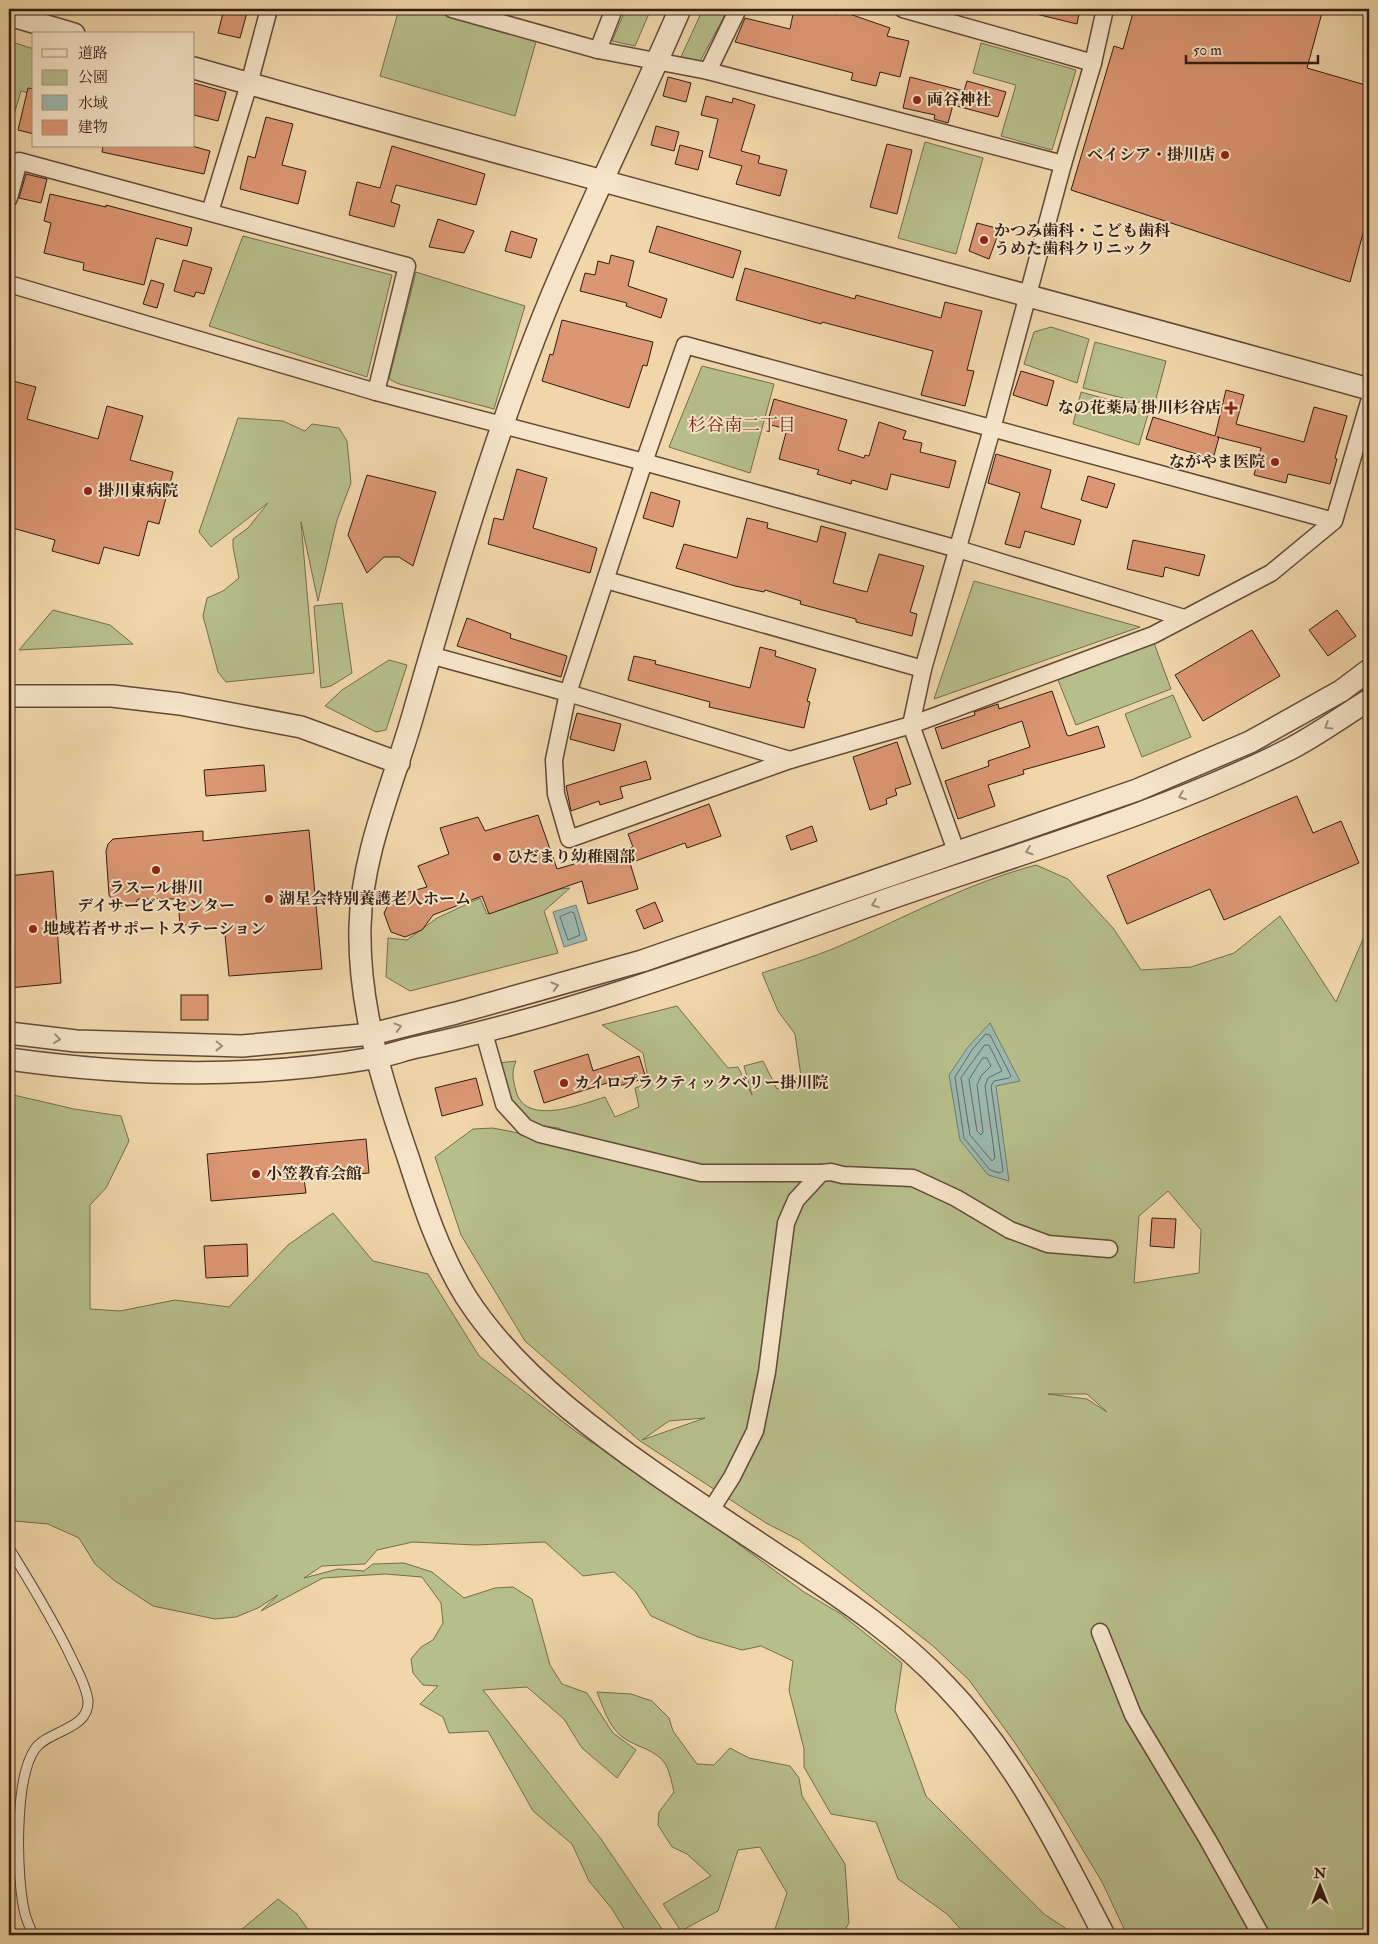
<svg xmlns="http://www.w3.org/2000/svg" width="1378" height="1944" viewBox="0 0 1378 1944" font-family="'IM FELL Double Pica','Noto Serif JP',serif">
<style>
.green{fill:#b6be8a;stroke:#746d4e;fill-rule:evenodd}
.water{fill:#9bb8af;stroke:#717a71}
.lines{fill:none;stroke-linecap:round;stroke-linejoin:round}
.shore{stroke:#666a61;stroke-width:1}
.building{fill:#db9673;stroke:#321c13}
.service-casing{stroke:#624a38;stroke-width:11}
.minor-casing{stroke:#624a38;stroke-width:19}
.tertiary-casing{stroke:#624a38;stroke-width:24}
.service{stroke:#f5e4c7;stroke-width:9}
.minor{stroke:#f5e4c7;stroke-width:16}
.tertiary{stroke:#f5e4c7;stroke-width:21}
.oneway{stroke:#9d8a76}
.poi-dot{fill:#8f2418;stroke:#f5e4c7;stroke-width:2}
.labels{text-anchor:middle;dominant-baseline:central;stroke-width:4;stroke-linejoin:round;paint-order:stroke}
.poi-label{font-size:16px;font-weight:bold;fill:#321c13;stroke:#f5e4c7;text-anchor:start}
.neighbourhood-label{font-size:18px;fill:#7a1f14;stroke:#f5e4c7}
</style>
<rect width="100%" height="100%" fill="#f0d6a9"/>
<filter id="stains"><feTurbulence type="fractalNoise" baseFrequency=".004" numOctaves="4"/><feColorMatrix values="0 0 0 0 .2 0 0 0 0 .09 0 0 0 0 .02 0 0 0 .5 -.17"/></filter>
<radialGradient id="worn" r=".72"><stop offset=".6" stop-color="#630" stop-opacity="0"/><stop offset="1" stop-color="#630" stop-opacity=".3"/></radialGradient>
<g class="green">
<polygon points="399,9 427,9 537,38 515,116 380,76"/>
<polygon points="626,9 651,9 635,46 612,41"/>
<polygon points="703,9 728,9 696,69 680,59"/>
<polygon points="9,41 34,49 34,94 21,91 9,131"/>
<polygon points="981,43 1076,70 1052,150 1001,136 1016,85 973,73"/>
<polygon points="925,142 983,158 956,254 898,238"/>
<polygon points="243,236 392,275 367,377 209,326"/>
<polygon points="416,272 525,306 494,409 399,384 389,379"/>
<polygon points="1051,327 1089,339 1077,383 1024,364 1034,332"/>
<polygon points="1095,342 1166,361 1154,406 1083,388"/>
<polygon points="702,366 774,384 750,473 669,447"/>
<polygon points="1081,392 1149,411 1139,445 1073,424"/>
<polygon points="238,418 283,421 305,431 312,424 339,428 347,441 351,483 337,520 318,601 301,522 314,673 226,682 218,672 203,616 207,598 223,591 239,578 233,547 233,539 248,528 268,503 211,547 199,532"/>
<polygon points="974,581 1140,627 934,699"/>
<polygon points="342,603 352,673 331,686 321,688 314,606"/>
<polygon points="53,610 110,625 133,644 19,650"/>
<polygon points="1154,643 1171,689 1076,725 1058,680"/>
<polygon points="389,660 407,665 386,730 376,732 325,706 342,690"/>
<polygon points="1173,695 1191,737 1142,757 1125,714"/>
<path d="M1036,865L1068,879L1113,928L1141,970L1191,967L1234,953L1280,916L1336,1002L1369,925V1935H1127L1102,1882L1056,1805L1013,1740L969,1680L933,1646L799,1540L766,1523L640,1441L525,1341L461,1235L435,1157L473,1129L493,1128L615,1152L558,1128L534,1125L514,1115L499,1063L516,1061C511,1073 513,1079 516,1091C525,1127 582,1104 605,1097L615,1117L639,1107L635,1088L649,1083L643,1053L602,1025L677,1006L728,1068L738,1067L752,1095L744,1066L763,1061L777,1089L801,1076L795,1034L778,1011L762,973C786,965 811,958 835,948C902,919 965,884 1036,865ZM1168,1191L1201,1230L1199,1273L1134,1283L1139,1216ZM1048,1394H1087L1107,1412L1087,1399ZM705,1418L642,1440L669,1421Z"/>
<polygon points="570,888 544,911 558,953 410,991 386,977 388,938 407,940 437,918 480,898 487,914 560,889"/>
<polygon points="9,1094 74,1109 121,1116 129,1141 106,1188 90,1205 90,1309 120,1311 175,1300 229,1307 288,1245 333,1213 373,1261 428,1274 479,1356 575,1431 677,1499 804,1592 841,1614 902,1663 895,1710 926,1796 1044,1914 1076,1935 966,1935 947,1914 898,1879 876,1822 831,1814 804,1767 804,1749 789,1690 793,1661 761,1646 742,1650 698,1637 651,1616 635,1591 614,1572 583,1576 545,1542 475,1545 413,1542 377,1550 365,1564 322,1566 304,1578 338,1569 364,1571 373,1564 404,1563 432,1572 464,1598 495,1588 513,1587 532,1599 550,1665 562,1684 587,1693 613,1733 636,1750 617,1778 582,1748 564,1719 527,1687 483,1690 601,1839 666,1935 628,1935 612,1909 589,1881 572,1844 533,1811 488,1731 449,1733 443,1717 420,1704 438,1686 423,1685 413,1673 411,1659 421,1647 433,1640 443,1623 441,1603 422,1577 385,1574 323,1578 261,1611 278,1595 258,1608 236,1617 215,1619 153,1606 115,1581 95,1564 79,1538 48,1524 15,1521 9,1529"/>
<path d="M597,1692L631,1694L652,1701L669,1718L673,1731L697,1764L714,1765L730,1748L749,1758L790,1766L799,1778L802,1796L845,1864L849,1923L842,1935H773L787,1893L760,1847L738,1850L718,1911L681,1931L663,1904L711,1876L687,1854L672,1847L658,1825L659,1812L674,1792C672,1784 670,1773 666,1765C657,1749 634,1747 621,1736C608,1725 603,1707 597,1692Z"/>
<polygon points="278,1899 297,1914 312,1935 235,1935"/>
</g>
<g class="water">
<polygon points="576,905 587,940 564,947 553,912"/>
<polygon points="990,1023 1020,1081 996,1086 1009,1181 988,1175 960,1140 949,1075 968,1047"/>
</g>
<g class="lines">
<g class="shore">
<polygon points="571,912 574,913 580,935 568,940 560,917"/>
<polygon points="986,1034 990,1035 1011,1076 1009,1078 994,1081 991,1086 1003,1171 1000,1173 990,1170 964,1138 955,1077 972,1050"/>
<polygon points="985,1045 989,1045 1002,1071 988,1078 985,1086 995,1158 992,1161 970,1135 961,1078"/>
<polygon points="983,1058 987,1058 991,1066 981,1076 977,1085 983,1132 981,1135 977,1131 969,1080"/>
</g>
</g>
<g class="building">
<polygon points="224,9 248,9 240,38 218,33"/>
<polygon points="794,9 810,9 836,15 838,10 890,28 887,36 909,41 900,77 880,72 876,86 851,80 853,73 735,42 745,18 790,29"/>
<polygon points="1037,9 1080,9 1077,24 1036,14"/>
<polygon points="1134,9 1323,9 1307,68 1369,86 1369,211 1350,282 1071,190 1114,46 1123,49"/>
<polygon points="668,77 691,83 686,102 663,96"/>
<polygon points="910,77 964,91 967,81 1006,92 998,117 953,105 948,123 934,119 935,115 903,108"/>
<polygon points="194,83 226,92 218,121 194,115"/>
<polygon points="28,88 34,89 34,134 18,130"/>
<polygon points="706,96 732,103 733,98 755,105 741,151 760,156 758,163 787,170 780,196 736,184 742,166 709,157 718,119 701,115"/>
<polygon points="266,117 293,124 282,165 306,171 298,204 240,189 248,156 255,158"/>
<polygon points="656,126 679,132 674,151 651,145"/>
<polygon points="887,144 912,150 897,214 870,207"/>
<polygon points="680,145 703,151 698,170 675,164"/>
<polygon points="103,146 192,146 210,151 204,174 102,152"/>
<polygon points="392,146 485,174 476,205 396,185 391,202 400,205 394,227 349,215 357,182 380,188"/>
<polygon points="26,174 47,179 41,203 19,198"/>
<polygon points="50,194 106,207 106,205 192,228 187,246 156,238 144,285 83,270 84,263 44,253 51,223 44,221"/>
<polygon points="438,219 474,231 464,253 429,247"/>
<polygon points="977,223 1000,229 989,259 969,251"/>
<polygon points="657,226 741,251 733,278 649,252"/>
<polygon points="511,231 537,239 531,258 505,251"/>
<polygon points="611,255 634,261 628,286 667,299 661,318 626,306 627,303 580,291 585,273 595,275 598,261 609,264"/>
<polygon points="183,260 212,268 204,294 196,292 194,297 174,291"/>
<polygon points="745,268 855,299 856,295 941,318 945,302 982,311 967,370 974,371 965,406 921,395 933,351 822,322 821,324 736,300"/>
<polygon points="151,280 164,284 157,308 143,304"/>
<polygon points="562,320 653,342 647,366 643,365 629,408 542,381 550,354 553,355"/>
<polygon points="1021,371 1054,381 1047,406 1013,395"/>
<polygon points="9,380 36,387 27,419 98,439 107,406 143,416 130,460 173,472 159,524 148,521 139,556 104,547 99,564 52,551 55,540 9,527"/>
<polygon points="1226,390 1244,395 1236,424 1304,442 1314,407 1347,416 1335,458 1337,459 1330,484 1288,474 1286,483 1254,475 1261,448 1217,437 1219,437 1213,459 1146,439 1153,417 1215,436"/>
<polygon points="774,399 847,420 838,450 864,458 865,455 869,456 879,422 906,431 903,439 922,443 920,452 956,461 949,488 891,474 887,490 852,480 851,484 817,474 819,470 779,459 787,429 767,424"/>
<polygon points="996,454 1051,470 1041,508 1081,520 1074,545 1025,531 1020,548 1005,544 1020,493 988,483"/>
<polygon points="517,469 547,478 533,528 597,548 590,573 488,544 494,518 503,520"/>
<polygon points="367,475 436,492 413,566 399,557 384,557 367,573 348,535"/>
<polygon points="1088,476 1115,484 1107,508 1081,500"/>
<polygon points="651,492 680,501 673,527 643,518"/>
<polygon points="747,518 768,523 767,528 817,542 821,526 846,533 833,583 867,592 879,554 924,566 910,612 917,614 912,636 856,622 856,619 800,604 801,601 765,590 764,592 735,586 676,568 684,544 737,558"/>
<polygon points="1133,540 1205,555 1199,576 1165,567 1163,577 1127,569"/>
<polygon points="1337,610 1356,636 1328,656 1309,630"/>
<polygon points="467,618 511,634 510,638 567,656 561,677 457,646"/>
<polygon points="1252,630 1280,676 1203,721 1175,675"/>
<polygon points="760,647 776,651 775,656 816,669 807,701 810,702 804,728 709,707 710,702 628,680 634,656 656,661 655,664 750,688"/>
<polygon points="1052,691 1067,735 1069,736 1098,726 1105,747 1023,770 1024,774 988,785 995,806 958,819 945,781 989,766 988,761 1030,747 1022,721 942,749 935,728 975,715 974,712 998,704 999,709"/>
<polygon points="577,713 621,724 614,751 570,739"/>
<polygon points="897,742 911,784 895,789 897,795 886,799 887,804 870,810 853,757"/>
<polygon points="646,761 651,779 620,787 623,798 600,805 599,801 571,811 566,786"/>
<polygon points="264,765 266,791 206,796 204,770"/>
<polygon points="1297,796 1313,833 1341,821 1359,863 1224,920 1210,889 1127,924 1107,876"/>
<polygon points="709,804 721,836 687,848 685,843 630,863 638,889 588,904 582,881 489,914 482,896 433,915 422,930 405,937 391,932 384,913 393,896 427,887 418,866 449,854 440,828 478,817 485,831 538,815 557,869 633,847 628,834"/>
<polygon points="812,826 817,841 791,850 786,836"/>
<polygon points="309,830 322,969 229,976 224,925 188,929 187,925 180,925 178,899 138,899 135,904 121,906 114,903 109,895 106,851 108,844 113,839 203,831 203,841"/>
<polygon points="53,871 61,983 9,988 9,876"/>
<polygon points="655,902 663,921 644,929 636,910"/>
<rect x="181" y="995" width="27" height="25"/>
<polygon points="588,1054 593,1071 639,1056 646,1078 612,1088 610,1082 544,1103 534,1071"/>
<polygon points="476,1078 483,1105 442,1116 435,1088"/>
<polygon points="366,1139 369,1173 304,1179 306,1193 211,1201 207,1154"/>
<polygon points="1152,1218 1176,1219 1174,1248 1150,1246"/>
<polygon points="247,1244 248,1276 206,1278 204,1246"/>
</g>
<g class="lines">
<defs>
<path id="service" d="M9,1548C31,1584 53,1619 71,1657C77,1670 86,1685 88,1700C90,1730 48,1730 35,1749C14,1779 16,1878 25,1914C27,1921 30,1928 33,1935"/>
<g id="minor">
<polyline points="452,9 598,50 708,71 1063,164"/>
<polyline points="903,9 1093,63"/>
<polyline points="598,50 614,9"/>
<polyline points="708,71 738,9"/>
<polyline points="9,198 19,161 407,266 376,392"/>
<polyline points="210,212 249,84 269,9"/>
<polyline points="9,284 376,392 644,462 958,549 1184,618"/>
<polyline points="1334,521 685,345 644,462 568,693 554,760 556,794 569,839 790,760 911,725 1153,635 1271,573 1334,521 1369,402"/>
<polyline points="606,580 923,669"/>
<polyline points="430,655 568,693 790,760"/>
<polyline points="956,851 911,725 923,669 992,429 1063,164 1093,63 1105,9"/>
<polyline points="484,1033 504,1104 525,1127 540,1134 701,1173 821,1173"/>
<polyline points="711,1510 732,1477 755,1431 767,1372 786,1223 796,1200 821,1173 831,1172 843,1175 913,1178 956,1198 1010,1230 1048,1244 1109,1249"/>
<polyline points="1100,1632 1133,1715 1208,1840 1261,1935"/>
</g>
<g id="tertiary">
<path d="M680,9C638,107 590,203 549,302C494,436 453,576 413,715C393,785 362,852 360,926C358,1007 383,1085 409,1160C424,1207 440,1255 466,1297C493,1339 529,1375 567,1407C637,1465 716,1514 792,1565C845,1600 901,1638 945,1685C1015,1757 1058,1847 1104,1935"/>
<polyline points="9,15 74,34"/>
<path d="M194,68C584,179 978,280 1369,389"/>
<polyline points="9,696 112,696 180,704 301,727 399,763"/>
<polyline points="9,1033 76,1041 242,1046 372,1034 456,1013 642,961 1137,790 1250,742 1341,691 1369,670"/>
<path d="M9,1059C130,1076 252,1079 373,1058C389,1056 405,1049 422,1046C586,1011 742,950 900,895C1031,850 1166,811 1290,749C1317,735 1343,716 1369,700"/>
</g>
</defs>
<use href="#service" class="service-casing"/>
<use href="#minor" class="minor-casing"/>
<use href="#tertiary" class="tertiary-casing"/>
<use href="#service" class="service"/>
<use href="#minor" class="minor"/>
<use href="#tertiary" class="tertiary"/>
</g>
<defs><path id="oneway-chevron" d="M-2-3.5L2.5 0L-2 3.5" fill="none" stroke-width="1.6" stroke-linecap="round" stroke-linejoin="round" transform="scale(1.25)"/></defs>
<g class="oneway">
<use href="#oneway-chevron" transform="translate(1328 726) rotate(148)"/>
<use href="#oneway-chevron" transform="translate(1182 796) rotate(159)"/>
<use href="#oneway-chevron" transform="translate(1029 851) rotate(161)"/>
<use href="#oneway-chevron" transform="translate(875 904) rotate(161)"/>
<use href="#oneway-chevron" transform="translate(555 986) rotate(-16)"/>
<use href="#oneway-chevron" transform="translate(398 1027) rotate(-15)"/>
<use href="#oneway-chevron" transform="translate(57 1039) rotate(7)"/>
<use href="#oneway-chevron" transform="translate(219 1046) rotate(1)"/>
</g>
<g class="poi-dot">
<circle cx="917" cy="100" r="5"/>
<circle cx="1225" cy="155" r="5"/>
<circle cx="984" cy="240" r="5"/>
<path d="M1228.5 400.5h5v5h5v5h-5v5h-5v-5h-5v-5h5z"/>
<circle cx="1275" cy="462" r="5"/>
<circle cx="88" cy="491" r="5"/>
<circle cx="497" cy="857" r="5"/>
<circle cx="156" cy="870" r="5"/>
<circle cx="269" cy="899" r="5"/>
<circle cx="33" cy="929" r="5"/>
<circle cx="564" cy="1083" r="5"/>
<circle cx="256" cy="1174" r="5"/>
</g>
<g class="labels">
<g class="poi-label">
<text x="927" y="100">両谷神社</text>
<text x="1215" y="155" text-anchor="end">ベイシア・掛川店</text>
<text x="994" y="231">かつみ歯科・こども歯科<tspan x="994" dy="18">うめた歯科クリニック</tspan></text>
<text x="1221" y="408" text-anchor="end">なの花薬局 掛川杉谷店</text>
<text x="1265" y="462" text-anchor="end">ながやま医院</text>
<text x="98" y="491">掛川東病院</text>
<text x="507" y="857">ひだまり幼稚園部</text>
<text x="156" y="888" text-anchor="middle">ラスール掛川<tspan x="156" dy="18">デイサービスセンター</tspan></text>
<text x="279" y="899">湖星会特別養護老人ホーム</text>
<text x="43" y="929">地域若者サポートステーション</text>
<text x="574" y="1083">カイロプラクティックベリー掛川院</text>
<text x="266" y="1174">小笠教育会館</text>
</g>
<g class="neighbourhood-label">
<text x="742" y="425">杉谷南二丁目</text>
</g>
</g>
<rect width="1378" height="1944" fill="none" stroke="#f0d6a9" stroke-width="30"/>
<rect x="10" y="10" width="1358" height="1924" fill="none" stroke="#321c13" stroke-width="2.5"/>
<rect x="15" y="15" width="1348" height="1914" fill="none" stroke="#321c13"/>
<rect x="32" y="32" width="162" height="115" fill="#f5e4c7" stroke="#a7947f"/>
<rect x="42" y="49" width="25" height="8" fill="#f5e4c7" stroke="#a7947f"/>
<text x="78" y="58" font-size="15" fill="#321c13">道路</text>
<rect x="42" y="70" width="25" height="15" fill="#b6be8a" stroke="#a7947f"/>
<text x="78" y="82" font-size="15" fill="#321c13">公園</text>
<rect x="42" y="95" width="25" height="15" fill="#9bb8af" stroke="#a7947f"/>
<text x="78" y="108" font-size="15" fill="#321c13">水域</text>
<rect x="42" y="120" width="25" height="15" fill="#db9673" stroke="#a7947f"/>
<text x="78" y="132" font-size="15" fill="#321c13">建物</text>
<g transform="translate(1320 1886)" stroke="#f5e4c7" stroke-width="4" paint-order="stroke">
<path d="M0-4L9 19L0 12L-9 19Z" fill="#321c13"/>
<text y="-8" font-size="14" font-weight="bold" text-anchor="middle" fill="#321c13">N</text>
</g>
<path d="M1186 55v8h132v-8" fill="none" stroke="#321c13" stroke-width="2.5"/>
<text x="1193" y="55" font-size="15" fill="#321c13" stroke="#f5e4c7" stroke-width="4" paint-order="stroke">50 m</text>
<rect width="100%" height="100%" filter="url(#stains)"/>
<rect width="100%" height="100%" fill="url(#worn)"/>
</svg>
